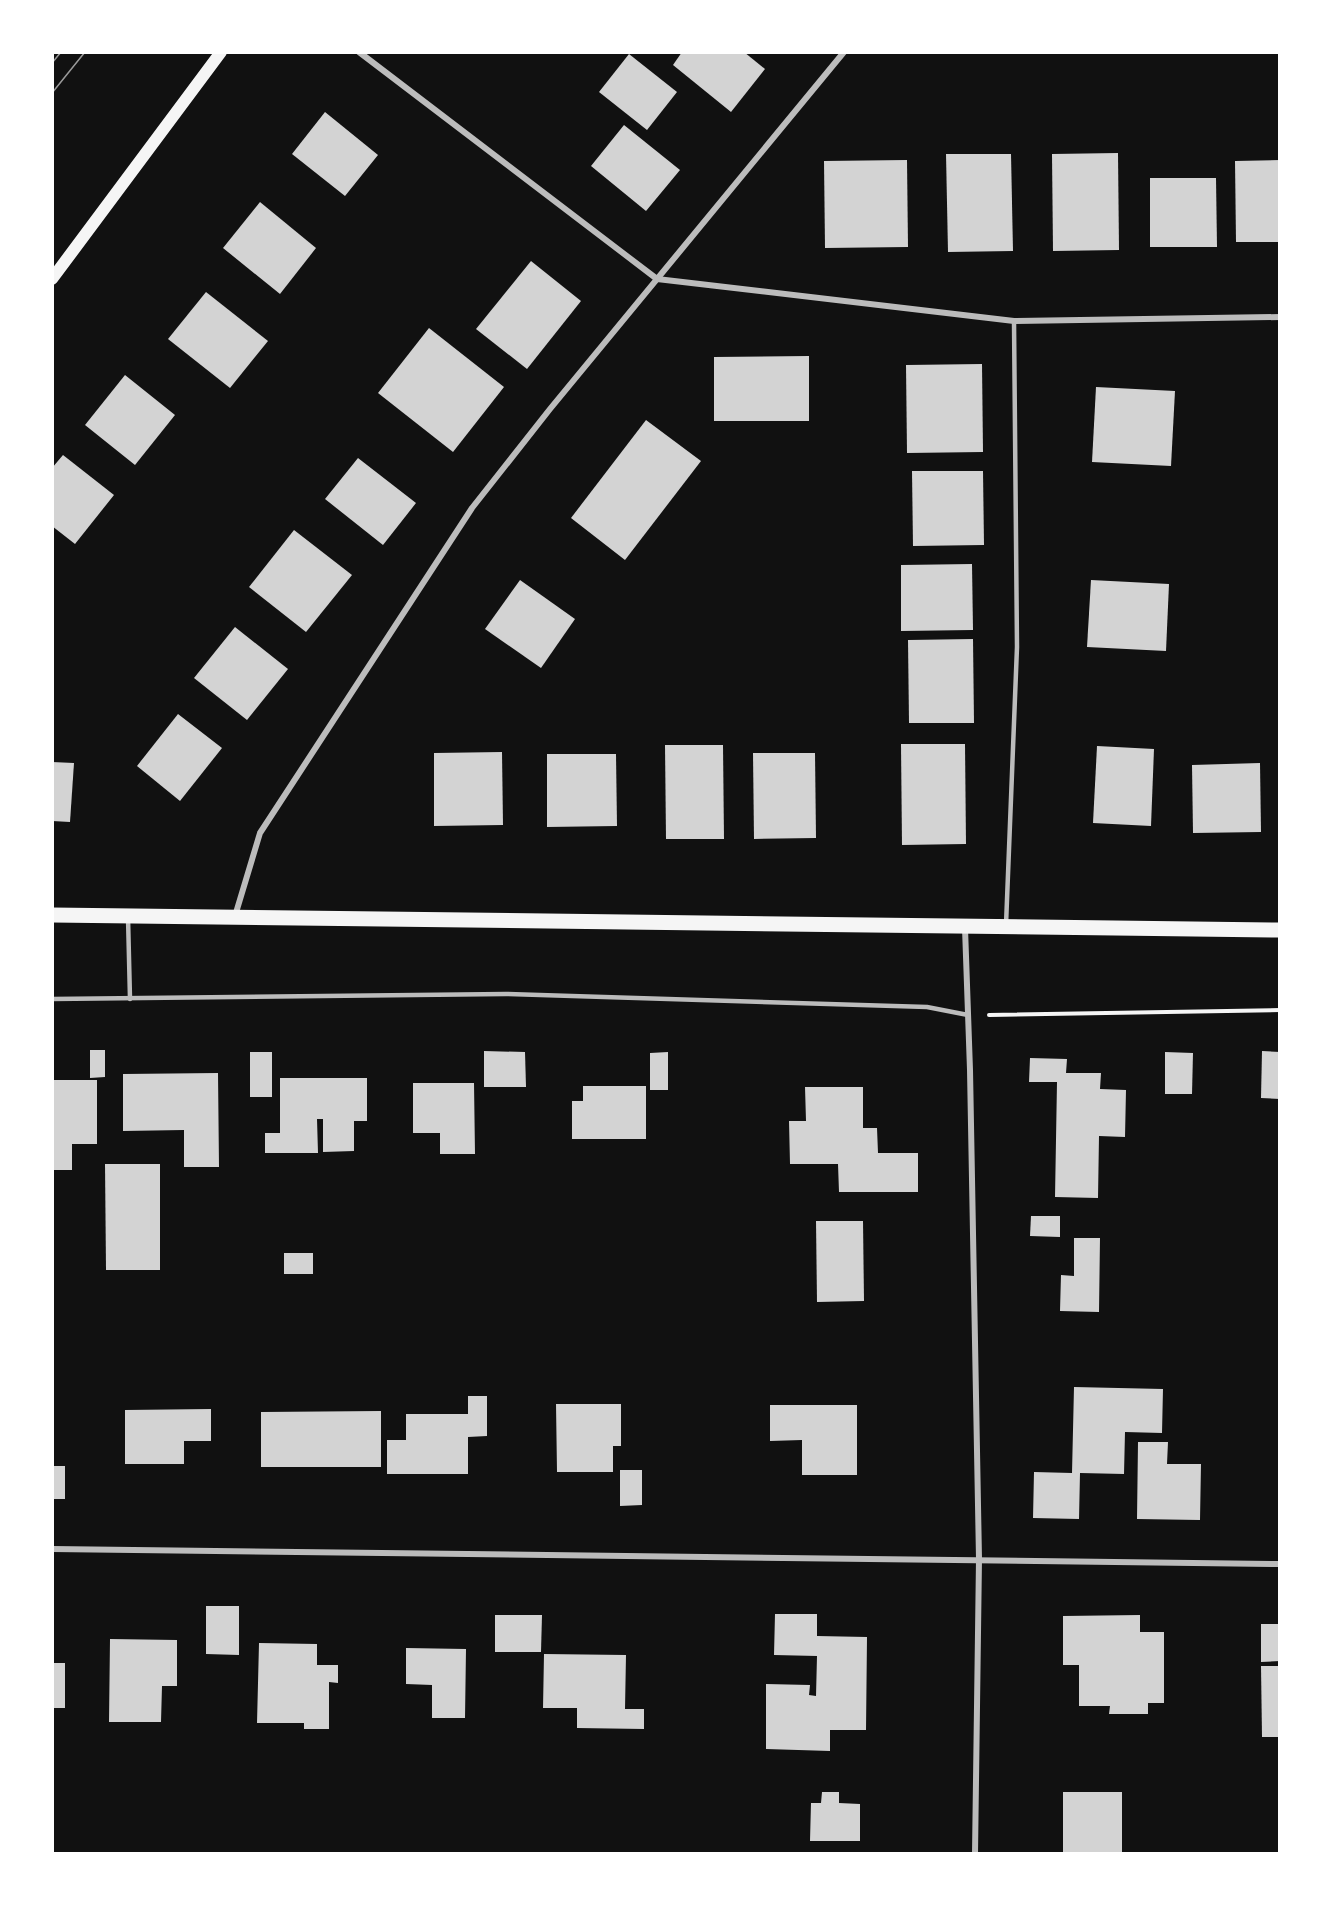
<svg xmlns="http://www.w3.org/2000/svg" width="1332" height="1906" viewBox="0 0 1332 1906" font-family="'Fira Sans Condensed',sans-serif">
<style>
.building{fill:#d3d3d3}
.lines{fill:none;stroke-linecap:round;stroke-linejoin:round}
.path{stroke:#f5f5f5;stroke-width:4}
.service{stroke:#bcbcbc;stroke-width:4.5}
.minor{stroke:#bcbcbc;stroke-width:6}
.secondary{stroke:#f5f5f5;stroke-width:12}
.primary{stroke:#f5f5f5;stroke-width:15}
.tram{stroke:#9a9a9a;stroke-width:1.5}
</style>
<rect width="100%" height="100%" fill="#111"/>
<g class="building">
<polygon points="682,52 744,52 765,69 731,112 673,65"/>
<polygon points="629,54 677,92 647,130 599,92"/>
<polygon points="325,112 378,155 345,196 292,154"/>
<polygon points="624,125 680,170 646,211 591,166"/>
<polygon points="1118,153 1119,250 1053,251 1052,154"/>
<polygon points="946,154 1011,154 1013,251 948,252"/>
<polygon points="907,160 908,247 825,248 824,161"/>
<polygon points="1280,160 1280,242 1236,242 1235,161"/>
<polygon points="1150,178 1216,178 1217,247 1150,247"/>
<polygon points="260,202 316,248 280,294 223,248"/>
<polygon points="531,261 581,301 527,369 476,329"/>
<polygon points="206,292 268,341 230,388 168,339"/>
<polygon points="429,328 504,387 453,452 378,393"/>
<polygon points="809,356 809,421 714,421 714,357"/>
<polygon points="982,364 983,452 907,453 906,365"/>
<polygon points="125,375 175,415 135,465 85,425"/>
<polygon points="1096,387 1175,391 1171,466 1092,462"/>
<polygon points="646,420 701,461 625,560 571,518"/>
<polygon points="63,455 114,495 75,544 52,526 52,468"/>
<polygon points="358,458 416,503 383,545 325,499"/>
<polygon points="912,471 983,471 984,545 913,546"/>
<polygon points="294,530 352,575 306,632 249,587"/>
<polygon points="972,564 973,630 901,631 901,565"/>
<polygon points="520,580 575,619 541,668 485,629"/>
<polygon points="1091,580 1169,584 1166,651 1087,647"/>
<polygon points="235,627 288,669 247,720 194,678"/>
<polygon points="973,639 974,723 909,723 908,640"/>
<polygon points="178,714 222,748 180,801 137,766"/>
<polygon points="901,744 965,744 966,844 902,845"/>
<polygon points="665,745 723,745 724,839 666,839"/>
<polygon points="1097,746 1154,749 1151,826 1093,823"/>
<polygon points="502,752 503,825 434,826 434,753"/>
<polygon points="753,753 815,753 816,838 754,839"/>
<polygon points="547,754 616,754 617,826 547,827"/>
<polygon points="52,762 74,763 70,822 52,821"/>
<polygon points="1260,763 1261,832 1193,833 1192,765"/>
<polygon points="90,1050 105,1050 105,1077 90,1078"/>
<polygon points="484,1051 525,1052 526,1087 484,1087"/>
<polygon points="1262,1051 1280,1052 1280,1099 1261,1098"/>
<rect x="250" y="1052" width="22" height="45"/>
<polygon points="668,1052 668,1090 650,1090 650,1053"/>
<polygon points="1165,1052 1193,1053 1192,1094 1165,1094"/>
<polygon points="1030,1058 1067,1059 1066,1073 1101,1073 1100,1089 1126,1090 1125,1137 1099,1136 1098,1198 1055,1197 1057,1082 1029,1082"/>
<polygon points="218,1073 219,1167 184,1167 184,1130 123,1131 123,1074"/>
<polygon points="280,1078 367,1078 367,1121 354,1121 354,1151 323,1152 323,1119 317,1119 318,1153 265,1153 265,1133 280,1133"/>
<polygon points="52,1080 97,1080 97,1144 72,1144 72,1170 52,1170"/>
<polygon points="413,1083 474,1083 475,1154 440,1154 440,1133 413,1133"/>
<polygon points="583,1086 646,1086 646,1139 572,1139 572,1101 583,1101"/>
<polygon points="805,1087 863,1087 863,1128 877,1128 878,1153 918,1153 918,1192 839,1192 838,1164 790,1164 789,1121 806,1121"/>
<polygon points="105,1164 160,1164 160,1270 106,1270"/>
<polygon points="1031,1216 1060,1216 1060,1237 1030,1236"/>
<polygon points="816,1221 863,1221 864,1301 817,1302"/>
<polygon points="1074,1238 1100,1238 1099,1312 1060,1311 1061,1275 1074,1276"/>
<rect x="284" y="1253" width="29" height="21"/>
<polygon points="1074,1387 1163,1389 1162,1433 1125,1432 1124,1474 1080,1473 1079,1519 1033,1518 1034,1472 1072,1473"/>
<polygon points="468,1396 487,1396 487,1436 468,1437 468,1474 387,1474 387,1440 406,1440 406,1414 468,1414"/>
<polygon points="556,1404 621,1404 621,1446 613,1446 613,1472 557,1472"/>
<polygon points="770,1405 857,1405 857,1475 802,1475 802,1440 770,1441"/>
<polygon points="211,1409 211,1441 184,1441 184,1464 125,1464 125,1410"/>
<polygon points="381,1411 381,1467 261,1467 261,1412"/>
<polygon points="1138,1442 1168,1442 1167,1464 1201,1464 1200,1520 1137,1519"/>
<rect x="52" y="1466" width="13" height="33"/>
<polygon points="620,1470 642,1470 642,1505 620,1506"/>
<polygon points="206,1606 239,1606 239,1655 206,1654"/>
<polygon points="775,1614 817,1614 817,1636 867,1637 866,1730 830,1730 830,1751 766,1749 766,1684 810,1685 809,1695 816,1696 817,1656 774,1655"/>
<polygon points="495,1615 542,1615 541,1652 495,1652"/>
<polygon points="1140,1615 1140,1632 1164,1632 1164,1703 1148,1703 1148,1714 1109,1714 1110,1706 1079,1706 1079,1665 1063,1665 1063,1616"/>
<polygon points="1261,1624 1280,1624 1280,1661 1261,1662"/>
<polygon points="110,1639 177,1640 177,1686 162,1686 161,1722 109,1722"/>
<polygon points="259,1643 317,1644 317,1665 338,1665 338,1683 329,1682 329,1729 304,1729 304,1723 257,1723"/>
<polygon points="406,1648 466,1649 465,1718 432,1718 432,1685 406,1684"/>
<polygon points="544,1654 626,1655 625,1709 644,1709 644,1729 577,1728 577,1708 543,1708"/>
<rect x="52" y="1663" width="13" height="45"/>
<polygon points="1261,1666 1280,1666 1280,1737 1262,1737"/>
<polygon points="822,1792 839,1792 839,1803 860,1804 860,1841 810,1841 811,1803 821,1803"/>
<rect x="1063" y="1792" width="59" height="62"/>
</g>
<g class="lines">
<polyline class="path" points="989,1015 1280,1010"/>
<g class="service">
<polyline points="128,917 130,999"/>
<polyline points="1006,925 1017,647 1014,321"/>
<polyline points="52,999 506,994 927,1007 968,1015"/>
</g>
<g class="minor">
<polyline points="359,52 657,279 1014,321 1280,317"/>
<polyline points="235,916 260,833 472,508 550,409 844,52"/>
<polyline points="965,928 970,1070 979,1559 975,1854"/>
<polyline points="52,1549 1280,1564"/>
</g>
<polyline class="secondary" points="52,279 221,52"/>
<polyline class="primary" points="52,915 1280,930"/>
<g class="tram">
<polyline points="52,63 61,52"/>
<polyline points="52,93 85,52"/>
</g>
</g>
<rect width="1332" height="1906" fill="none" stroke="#ffffff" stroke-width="108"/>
</svg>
